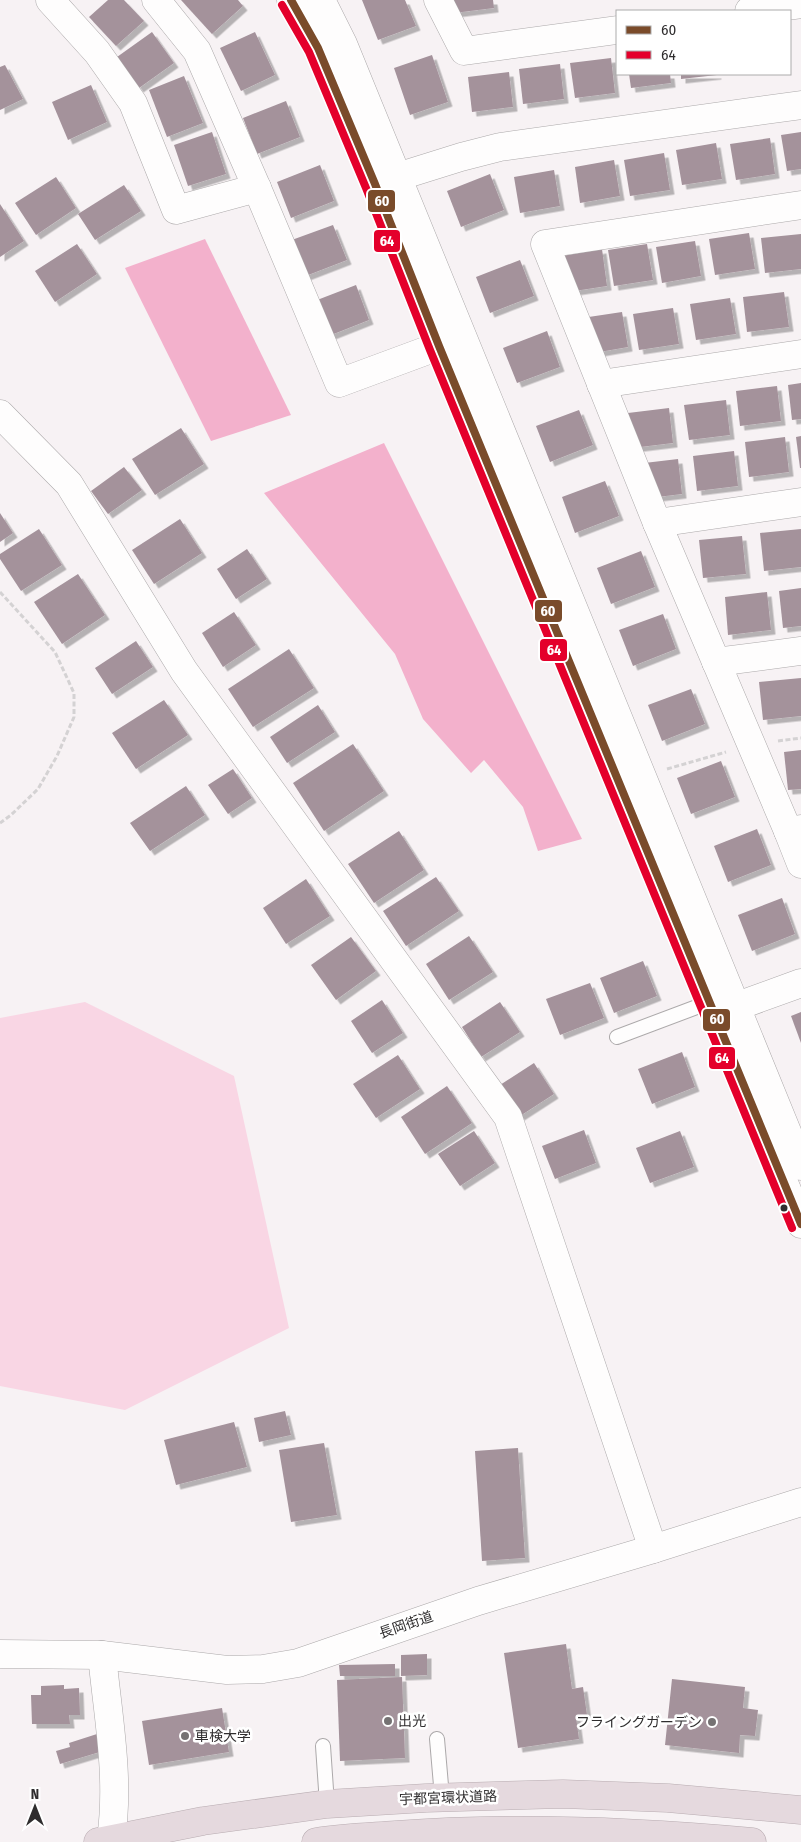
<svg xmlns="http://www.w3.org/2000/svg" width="801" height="1842" viewBox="0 0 801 1842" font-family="'Fira Sans Condensed','Noto Sans JP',sans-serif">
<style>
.green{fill:#f9d6e4}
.water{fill:#f3b1cc}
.building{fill:#a4929b;filter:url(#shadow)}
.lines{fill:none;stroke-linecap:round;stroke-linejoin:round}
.lane-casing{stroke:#aca9aa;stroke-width:16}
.street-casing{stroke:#aca9aa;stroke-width:29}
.secondary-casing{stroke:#aca9aa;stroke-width:29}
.highway-casing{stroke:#b8acb1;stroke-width:29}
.path{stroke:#d4d2d3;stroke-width:3;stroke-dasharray:5 2.5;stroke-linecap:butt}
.lane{stroke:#fefdfd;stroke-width:14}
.street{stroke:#fefdfd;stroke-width:28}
.secondary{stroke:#fefdfd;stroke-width:28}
.highway{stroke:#e5d9de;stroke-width:28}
.bus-1-casing{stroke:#fff;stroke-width:11}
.bus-2-casing{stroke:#fff;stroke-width:11}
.bus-1{stroke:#7a4b2a;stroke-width:8}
.bus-2{stroke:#e4002b;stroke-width:8}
.bus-dot{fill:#2f2d2e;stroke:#fff;stroke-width:2}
.poi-dot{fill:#757273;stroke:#fff;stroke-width:2}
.labels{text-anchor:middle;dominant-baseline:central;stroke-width:5;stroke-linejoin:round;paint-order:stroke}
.street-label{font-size:14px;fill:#2f2d2e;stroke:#fff}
.poi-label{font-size:14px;fill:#2f2d2e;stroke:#fff;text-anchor:start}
.line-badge{stroke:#fff;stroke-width:2}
.badge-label{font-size:14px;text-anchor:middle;font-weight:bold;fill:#fff}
</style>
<defs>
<filter id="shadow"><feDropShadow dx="4.5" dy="4.5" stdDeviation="0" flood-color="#0004"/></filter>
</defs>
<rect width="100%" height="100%" fill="#f7f2f4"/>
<polygon class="green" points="85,1002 234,1076 289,1328 125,1410 0,1386 0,1018"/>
<g class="water">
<polygon points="205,239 291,415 211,441 125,268"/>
<polygon points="384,443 582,839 538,851 523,807 484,760 471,773 423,719 395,654 264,493"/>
</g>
<g class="building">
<polygon points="108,0 124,0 144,21 116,46 89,17"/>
<polygon points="181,0 238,0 243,6 212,34"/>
<polygon points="362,0 405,0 416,26 378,40"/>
<polygon points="451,0 493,0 494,8 454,13"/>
<polygon points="152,32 174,63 139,88 117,57"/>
<polygon points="255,32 275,75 241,91 220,48"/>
<polygon points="432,55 448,102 410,115 394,68"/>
<polygon points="611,58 615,93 575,98 570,63"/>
<polygon points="560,64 564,99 523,104 519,69"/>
<polygon points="5,65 23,99 0,110 0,67"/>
<polygon points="509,72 513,107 472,112 468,77"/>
<polygon points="629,74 670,74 671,83 631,88"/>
<polygon points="681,74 717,74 717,75 681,79"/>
<polygon points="184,76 203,123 167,137 149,90"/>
<polygon points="91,85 107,122 68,140 52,102"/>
<polygon points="286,101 300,137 257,154 243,118"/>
<polygon points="212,132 226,174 188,186 174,145"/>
<polygon points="801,132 801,169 787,171 781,135"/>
<polygon points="770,138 775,174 736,180 730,144"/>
<polygon points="716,143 722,179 682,185 676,150"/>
<polygon points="664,153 670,190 630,196 624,160"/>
<polygon points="614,160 620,196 580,203 575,167"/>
<polygon points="320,165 334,201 291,218 277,182"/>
<polygon points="554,170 560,206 520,213 514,177"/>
<polygon points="490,174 504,210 461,227 447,191"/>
<polygon points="56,177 76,208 36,235 15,203"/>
<polygon points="124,185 141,211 95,240 78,214"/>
<polygon points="0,204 24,241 0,257"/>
<polygon points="333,225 347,260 303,277 289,241"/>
<polygon points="749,233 755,269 715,275 709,239"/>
<polygon points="801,234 801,269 765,273 761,238"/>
<polygon points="695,241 701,276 662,283 656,247"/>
<polygon points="77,244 97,274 55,302 35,271"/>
<polygon points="647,244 653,280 614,286 608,250"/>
<polygon points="602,249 607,286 568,292 562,256"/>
<polygon points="520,260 534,296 490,313 476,277"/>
<polygon points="356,285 369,320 326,337 312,302"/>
<polygon points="784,292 789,327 747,332 743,297"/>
<polygon points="730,298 736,334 696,340 690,304"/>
<polygon points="673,308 679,344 639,350 633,314"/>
<polygon points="622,312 628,347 588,354 582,318"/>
<polygon points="547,331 560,367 517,383 503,348"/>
<polygon points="801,383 801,419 792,420 788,385"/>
<polygon points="777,386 781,421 740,426 736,391"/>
<polygon points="726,400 730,435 689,440 684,405"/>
<polygon points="669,408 673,443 632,448 628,413"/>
<polygon points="579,410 593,445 550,462 536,426"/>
<polygon points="181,428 204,464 155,495 132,459"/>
<polygon points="801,436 801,468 800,468 796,437"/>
<polygon points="785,437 789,472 749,477 745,442"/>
<polygon points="734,451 738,486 697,491 693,456"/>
<polygon points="678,459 682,494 641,499 636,464"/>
<polygon points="124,467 142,490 108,514 91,491"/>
<polygon points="605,481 619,516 575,533 562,497"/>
<polygon points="0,513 13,533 0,542"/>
<polygon points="180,519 202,553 154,584 132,550"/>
<polygon points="39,529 62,565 21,591 0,559 0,554"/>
<polygon points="801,529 801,567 764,571 760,533"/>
<polygon points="742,536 746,574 703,578 699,540"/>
<polygon points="247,549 267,579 236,599 217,569"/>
<polygon points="641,551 655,587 611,604 597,568"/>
<polygon points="78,574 105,615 62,644 34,602"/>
<polygon points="801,588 801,626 783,628 779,591"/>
<polygon points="767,592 771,630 728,635 725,597"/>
<polygon points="234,612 256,645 223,667 202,633"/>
<polygon points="663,614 676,649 633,666 619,630"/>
<polygon points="136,641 153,667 112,694 95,668"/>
<polygon points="289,649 314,688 253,727 228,689"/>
<polygon points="801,678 801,716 763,720 759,682"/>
<polygon points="691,689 705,724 662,741 648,705"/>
<polygon points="164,700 188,735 136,769 112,733"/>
<polygon points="318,705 335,732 287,763 270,737"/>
<polygon points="353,744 384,791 324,831 293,783"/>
<polygon points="801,750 801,789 788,790 784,752"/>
<polygon points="721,761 735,797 691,814 677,778"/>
<polygon points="233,769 252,798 228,814 208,785"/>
<polygon points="186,786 205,815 150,851 130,823"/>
<polygon points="757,829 771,865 728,882 714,846"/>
<polygon points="399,831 424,870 374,903 348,864"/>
<polygon points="436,877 459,911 406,946 383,911"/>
<polygon points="306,879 330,916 286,944 263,908"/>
<polygon points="782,898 795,934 752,951 738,915"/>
<polygon points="469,936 493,972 449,1000 426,964"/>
<polygon points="351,937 376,971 336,1000 311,965"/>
<polygon points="643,961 657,996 614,1013 600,978"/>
<polygon points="590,983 604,1018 560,1035 546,999"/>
<polygon points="382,1000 403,1033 372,1053 351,1021"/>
<polygon points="500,1002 520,1032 481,1057 462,1027"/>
<polygon points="801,1012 801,1043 791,1016"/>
<polygon points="682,1052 695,1087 652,1104 638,1069"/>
<polygon points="398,1055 420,1089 376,1118 353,1084"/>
<polygon points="534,1063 554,1094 520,1116 500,1085"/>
<polygon points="447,1086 472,1123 425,1154 401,1117"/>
<polygon points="584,1130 596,1163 555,1179 542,1146"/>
<polygon points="474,1131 495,1163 460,1186 438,1154"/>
<polygon points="680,1131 694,1167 650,1183 636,1148"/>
<polygon points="285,1411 291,1435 259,1442 254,1418"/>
<polygon points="234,1422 247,1467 176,1485 164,1440"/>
<polygon points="324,1443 337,1515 291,1522 279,1450"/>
<polygon points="518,1448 525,1558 482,1561 475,1451"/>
<polygon points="566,1644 572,1689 583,1687 587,1715 576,1717 579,1739 518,1748 504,1653"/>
<polygon points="427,1654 427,1675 401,1676 401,1655"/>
<polygon points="395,1664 395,1676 340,1676 339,1665"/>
<polygon points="402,1677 405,1758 340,1761 337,1680"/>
<polygon points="672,1679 745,1687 743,1708 758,1710 755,1736 740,1735 739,1753 665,1745"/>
<polygon points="64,1685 64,1689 79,1688 80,1715 69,1715 70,1724 32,1724 31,1695 41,1695 41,1686"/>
<polygon points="222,1708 229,1752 149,1765 142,1721"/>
<polygon points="97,1734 103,1751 60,1764 56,1751 70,1747 69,1743"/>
</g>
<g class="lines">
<defs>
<g id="lane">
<polyline points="617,1037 710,1002"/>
<polyline points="437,1739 442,1797"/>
<polyline points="323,1746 327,1804"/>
</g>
<g id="street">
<polyline points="50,0 97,52 133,103 176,210 257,188"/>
<polyline points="156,0 197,51 257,188 339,383 439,346 462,347"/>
<polyline points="438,0 464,51 617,30"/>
<polyline points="749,11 801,4"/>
<polyline points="601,384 801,354"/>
<polyline points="0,414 69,484 184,671 508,1117 653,1549"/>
<polyline points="657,523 801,502"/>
<polyline points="716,662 801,651"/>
<polyline points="801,829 788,831 801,864"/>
<polyline points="788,831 657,523 545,244 801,205"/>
<polyline points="714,1003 735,1007 801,983"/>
<polyline points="0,1654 102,1655 227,1670 263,1669 298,1663 478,1601 653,1549 801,1502"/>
<path d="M102,1655C108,1717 120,1778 111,1839"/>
</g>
<g id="secondary">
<polyline points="291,0 318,48 375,184 439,346 801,1224"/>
<polyline points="321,0 343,44 801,1166"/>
<polyline points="381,182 461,157 500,147 801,105"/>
</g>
<g id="highway">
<polyline points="98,1842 203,1821 327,1804 426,1798 563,1794 668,1798 801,1810"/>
<path d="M316,1842C343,1838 369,1837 396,1835C515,1826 633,1831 752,1842"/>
</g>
</defs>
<use href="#lane" class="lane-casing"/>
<use href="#street" class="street-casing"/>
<use href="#secondary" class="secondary-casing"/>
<use href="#highway" class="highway-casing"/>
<g class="path">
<polyline points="0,592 55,652 74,693 74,717 57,756 38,789 11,815 0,823"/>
<polyline points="778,741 801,738"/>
<polyline points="667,769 726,752"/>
</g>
<use href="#lane" class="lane"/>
<use href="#street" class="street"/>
<use href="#secondary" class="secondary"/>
<use href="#highway" class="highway"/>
<defs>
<polyline id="bus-1" points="291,0 318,48 375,184 439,346 801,1224"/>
<polyline id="bus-2" points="282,5 309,52 366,188 430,350 792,1228"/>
</defs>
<use href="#bus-1" class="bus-1-casing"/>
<use href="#bus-2" class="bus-2-casing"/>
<use href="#bus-1" class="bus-1"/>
<use href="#bus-2" class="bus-2"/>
</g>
<circle class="bus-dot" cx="784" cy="1208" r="4.5"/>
<g class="poi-dot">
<circle cx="388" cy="1721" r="5"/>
<circle cx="712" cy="1722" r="5"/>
<circle cx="185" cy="1736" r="5"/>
</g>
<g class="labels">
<g class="street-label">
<text transform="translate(406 1625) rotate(-19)">長岡街道</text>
<text transform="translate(448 1798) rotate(-2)">宇都宮環状道路</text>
</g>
<g class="poi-label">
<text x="398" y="1721">出光</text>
<text x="702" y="1722" text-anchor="end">フライングガーデン</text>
<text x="195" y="1736">車検大学</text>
</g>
</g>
<g class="line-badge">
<rect x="367" y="189" width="29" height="24" rx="5" fill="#7a4b2a"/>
<rect x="373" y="229" width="28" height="24" rx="5" fill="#e4002b"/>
<rect x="534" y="599" width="29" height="24" rx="5" fill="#7a4b2a"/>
<rect x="539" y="638" width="29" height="24" rx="5" fill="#e4002b"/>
<rect x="702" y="1008" width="29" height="24" rx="5" fill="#7a4b2a"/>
<rect x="708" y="1046" width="28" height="24" rx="5" fill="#e4002b"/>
</g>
<g class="badge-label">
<text x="382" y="206">60</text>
<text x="387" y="246">64</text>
<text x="548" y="616">60</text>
<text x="554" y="655">64</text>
<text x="717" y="1024">60</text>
<text x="722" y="1063">64</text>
</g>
<rect x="616" y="10" width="175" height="65" fill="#ffffff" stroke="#acabab"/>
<rect x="626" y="26" width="25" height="8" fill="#7a4b2a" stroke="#acabab"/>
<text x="661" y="35" font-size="15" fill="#2f2d2e">60</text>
<rect x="626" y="51" width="25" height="8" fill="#e4002b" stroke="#acabab"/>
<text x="661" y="60" font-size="15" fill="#2f2d2e">64</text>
<g transform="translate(35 1807)" stroke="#ffffff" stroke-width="4" paint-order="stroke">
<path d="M0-4L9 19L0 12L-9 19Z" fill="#2f2d2e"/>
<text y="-8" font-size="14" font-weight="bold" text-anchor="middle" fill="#2f2d2e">N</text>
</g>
</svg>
